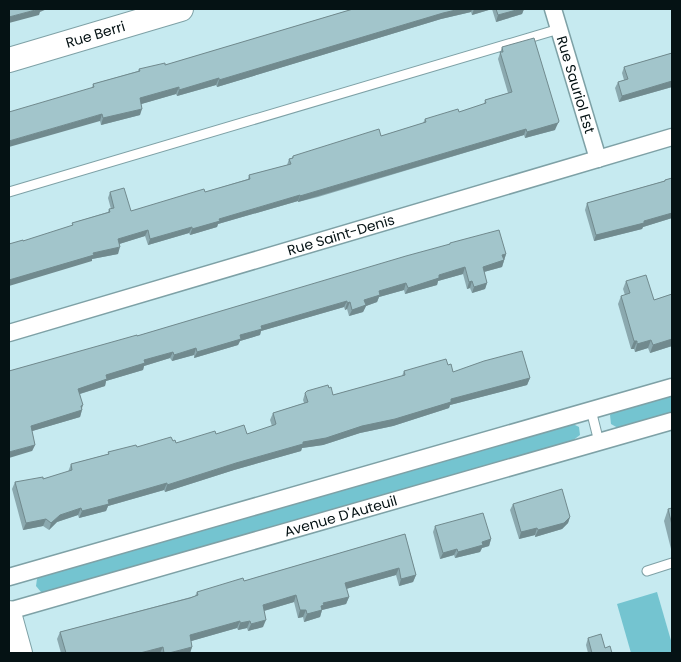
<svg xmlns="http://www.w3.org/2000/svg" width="681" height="662" viewBox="0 0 681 662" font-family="Poppins,sans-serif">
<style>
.green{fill:#74c4d0}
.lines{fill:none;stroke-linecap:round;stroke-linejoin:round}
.lane-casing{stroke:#7ea1a6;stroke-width:11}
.street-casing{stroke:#7ea1a6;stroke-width:19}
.secondary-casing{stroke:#7ea1a6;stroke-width:26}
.lane{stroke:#fff;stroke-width:9}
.street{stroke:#fff;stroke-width:16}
.secondary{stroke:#fff;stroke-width:24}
.wall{fill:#8ba9af}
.shaded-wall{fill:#718a8e}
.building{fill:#a2c5cb;stroke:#718a8e}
.labels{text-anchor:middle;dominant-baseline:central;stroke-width:4;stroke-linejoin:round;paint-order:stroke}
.street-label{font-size:14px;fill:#051214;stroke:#fff}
</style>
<rect width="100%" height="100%" fill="#c6eaf0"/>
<g class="green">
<polygon points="672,395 672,412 618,428 611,424 610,415 614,411"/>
<polygon points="573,424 579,427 580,435 572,441 46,592 41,592 36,586 37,579 39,576"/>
<polygon points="657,592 672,644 672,653 631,653 617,604"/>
</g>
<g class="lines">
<defs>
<g id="lane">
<polyline points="9,192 559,29"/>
<polyline points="591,410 599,442"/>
<polyline points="647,571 672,563"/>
</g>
<g id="street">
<path id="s1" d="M553,9L598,159"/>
<path id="s2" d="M9,333L672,137"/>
<polyline points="9,577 672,387"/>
<path id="s3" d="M9,611L672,421"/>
</g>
<g id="secondary">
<path id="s4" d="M9,60L181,9"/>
<polyline points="9,613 20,653"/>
</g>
</defs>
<use href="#lane" class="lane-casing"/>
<use href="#street" class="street-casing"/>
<use href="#secondary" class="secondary-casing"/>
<use href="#lane" class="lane"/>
<use href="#street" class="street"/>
<use href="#secondary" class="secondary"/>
</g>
<g class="wall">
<polygon points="353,9 524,9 522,14 496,22 492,9 472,15 471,12 441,19 217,87 216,85 177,96 176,94 141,104 140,115 101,125 92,88 93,84 138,71 139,69 165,65"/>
<polygon points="502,47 555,130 525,138 524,135 318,197 298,202 298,201 218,224 217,227 190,235 189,233 148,245 145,236 119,244 118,254 92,259 92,261 72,225 72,223 108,212 109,209 111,209 108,198 110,192 131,211 205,192 248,179 249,175 287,165 289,159 292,158 293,156 381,136 423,123 425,119 459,112 484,104 485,100 508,93 498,59"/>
<polygon points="672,53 672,87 619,102 615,88 618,82 624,80 622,73 624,67"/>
<polygon points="672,178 672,218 643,227 642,229 594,241 585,210 587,203 664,181 665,180"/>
<polygon points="450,243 506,254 502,267 484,272 487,283 485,289 472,293 470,288 467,289 463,274 438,281 437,285 405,294 404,290 379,297 377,302 366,306 363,312 349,316 347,309 345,310 344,307 261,331 260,335 240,341 238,345 194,358 194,355 172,361 170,358 144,366 143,370 106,381 105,386 80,394 82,409 80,417 32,431 35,445 32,451 9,371 137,336 449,245"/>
<polygon points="626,281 654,300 672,294 672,346 650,353 648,348 635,352 634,349 631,349 618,304 621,296 625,295 623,289"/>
<polygon points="448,365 453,372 530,378 527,385 450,405 449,408 393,426 360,433 323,445 302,448 301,451 234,470 165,492 164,490 108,506 106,511 79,518 78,515 57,522 49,530 43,526 23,530 12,489 15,482 43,479 68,472 71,464 108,454 108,452 173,441 176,443 216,434 247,434 272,426 270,420 273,413 304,403 303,400 305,393 329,388 333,395 402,376 404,371"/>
<polygon points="513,504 570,517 568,523 562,529 535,537 535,535 519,539 510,510"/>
<polygon points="672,508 672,553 664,521 668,509"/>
<polygon points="435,526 491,539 489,546 482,548 480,552 455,558 454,555 440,559 433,532"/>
<polygon points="405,534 416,575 413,582 399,586 396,575 346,589 349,597 346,604 322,610 320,617 304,622 303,617 298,618 294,602 264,611 263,627 248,631 247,628 238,630 237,628 191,641 192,647 190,653 61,653 57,639 60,632 195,596 197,592 244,581"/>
<polygon points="588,638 605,648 612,653 588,653 586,645"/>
</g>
<g class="shaded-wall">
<polygon points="39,9 47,9 40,12 39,15 9,23 9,25 9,17"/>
<polygon points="460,9 472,9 471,12 441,19 217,87 219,80 443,13"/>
<polygon points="474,9 492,9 472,15"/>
<polygon points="520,9 524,9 522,14 496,22 498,15"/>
<polygon points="219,78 216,85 177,96 179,90"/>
<polygon points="672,81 672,87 619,102 622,96"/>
<polygon points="179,87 176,94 138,105 140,98"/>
<polygon points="142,109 140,115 101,125 103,118"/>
<polygon points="102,114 100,121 9,147 9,141"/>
<polygon points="559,121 555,130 525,138 527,132"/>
<polygon points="526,129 524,135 298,202 300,196"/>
<polygon points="300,195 298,201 218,224 217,227 190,235 192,229 219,219"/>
<polygon points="672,213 672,218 643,227 642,229 594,241 596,235"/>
<polygon points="192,227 189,233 148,245 150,239"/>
<polygon points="148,230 145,236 116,245 118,239"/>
<polygon points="120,247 118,254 92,259 92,261 9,286 9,280 93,253"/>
<polygon points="506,254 502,267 480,273 483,267 502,255"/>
<polygon points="465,267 463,274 438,281 437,285 405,294 408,288 439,275"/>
<polygon points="472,281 470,288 467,289 469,282"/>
<polygon points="406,283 404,290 379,297 377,302 366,306 363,312 349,316 352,310 364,300 379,291"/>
<polygon points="487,283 485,289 472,293 474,287"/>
<polygon points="347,301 344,307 261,331 260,335 240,341 238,345 194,358 197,352 240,335 261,326"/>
<polygon points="350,302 347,309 345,310 347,303"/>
<polygon points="672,339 672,346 650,353 653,345"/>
<polygon points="651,340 648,348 635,352 637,344"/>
<polygon points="634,341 637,341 634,349 631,349"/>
<polygon points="196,348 194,355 172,361 174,355"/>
<polygon points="173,352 170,358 144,366 143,370 106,381 105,386 76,395 78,389 106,375 144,360"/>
<polygon points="530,378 527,385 450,405 449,408 393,426 360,433 323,445 302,448 301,451 234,470 165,492 167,485 303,442 451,399"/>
<polygon points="83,405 81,411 82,410 80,417 29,432 31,426"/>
<polygon points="35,445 32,451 9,458 9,452"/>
<polygon points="167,483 164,490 108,506 106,511 79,518 82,511 108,500"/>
<polygon points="81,508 78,515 57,522 49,530 51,523 60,515"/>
<polygon points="570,517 568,523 562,529 535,537 538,530"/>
<polygon points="46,519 43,526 23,530 26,523"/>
<polygon points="537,528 535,535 519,539 521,532"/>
<polygon points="491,539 489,546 482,548 480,552 455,558 458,552 482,542"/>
<polygon points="457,549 454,555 440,559 443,553"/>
<polygon points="399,568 396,575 342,590 345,583"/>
<polygon points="416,575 413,582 399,586 401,579"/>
<polygon points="296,595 294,602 260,612 263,605"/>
<polygon points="349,597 346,604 322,610 320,617 304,622 307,614 323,603"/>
<polygon points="300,610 306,610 303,617 298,618"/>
<polygon points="266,620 263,627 248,631 251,624"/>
<polygon points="240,621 237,628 188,642 190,635"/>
<polygon points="250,621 247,628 238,630 240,623"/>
<polygon points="163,647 160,653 140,653"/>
<polygon points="192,647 190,653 169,653"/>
</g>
<g class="building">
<polygon points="9,9 39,9 9,17"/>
<polygon points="353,9 460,9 443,13 219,80 219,78 179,90 179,87 140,98 142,109 103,118 102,114 9,141 9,112 94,87 93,84 140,71 139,69 165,63 165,65"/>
<polygon points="496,9 520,9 498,15"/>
<polygon points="534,38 559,121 558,123 527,132 526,129 320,190 300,196 300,195 219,219 220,221 192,229 192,227 150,239 148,230 118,239 120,247 93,253 94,255 9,280 9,244 23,240 23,241 73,225 72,223 110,212 109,209 114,208 110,192 124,188 131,211 204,189 205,192 250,179 249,175 291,164 289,159 293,158 293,156 379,129 381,136 426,122 425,119 458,109 459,112 486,103 485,100 512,92 500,52 503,52 502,47"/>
<polygon points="672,53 672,81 622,96 618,82 628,79 624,67"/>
<polygon points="672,178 672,213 644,221 644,223 596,235 587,203 665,181 665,180"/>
<polygon points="499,230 506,254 502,255 504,260 483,267 487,283 474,287 472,281 469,282 465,267 439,275 439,278 408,288 406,283 379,291 380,295 364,300 366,305 352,310 350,302 347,303 347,301 261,326 262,329 240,335 241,339 197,352 196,348 174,355 173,352 144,360 145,363 106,375 107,379 78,389 83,405 81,406 82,410 31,426 35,445 9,452 9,371 137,335 137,336 406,256 450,244 450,243"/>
<polygon points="646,275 654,300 672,294 672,339 653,345 651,340 637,344 637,341 634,341 621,296 630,293 626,281"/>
<polygon points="522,351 530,378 451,399 451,402 395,419 362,426 326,438 303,442 303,444 236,463 167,485 167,483 108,500 109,504 82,511 81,508 60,515 51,523 46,519 26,523 15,482 43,477 43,479 72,470 71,464 109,454 108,452 136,445 137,447 171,437 173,441 175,440 176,443 215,431 216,434 244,425 247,434 274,425 276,424 273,413 308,402 305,393 307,391 328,385 329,388 331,387 333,395 405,375 404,371 446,359 448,365 451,364 453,372 484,361"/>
<polygon points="562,489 570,517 564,523 538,530 537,528 521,532 513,504"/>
<polygon points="672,508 672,525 668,509"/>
<polygon points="483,513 491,539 482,542 483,545 458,552 457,549 443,553 435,526"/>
<polygon points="405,534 416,575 401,579 399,568 345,583 349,597 323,603 324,605 321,606 322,610 307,614 306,610 300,610 296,595 263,605 266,620 251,624 250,621 240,623 240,621 190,635 192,647 169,653 164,653 163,647 140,653 66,653 60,632 190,598 198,595 197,592 243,578 244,581"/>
<polygon points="601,634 605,648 610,646 612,653 592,653 588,638"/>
</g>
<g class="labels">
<g class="street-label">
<text stroke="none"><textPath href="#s4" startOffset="90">Rue Berri</textPath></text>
<text stroke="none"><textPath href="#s1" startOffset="79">Rue Sauriol Est</textPath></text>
<text stroke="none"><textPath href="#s2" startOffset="346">Rue Saint-Denis</textPath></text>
<text stroke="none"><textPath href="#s3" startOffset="345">Avenue D'Auteuil</textPath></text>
</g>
</g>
<rect width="681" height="662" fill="none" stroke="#051214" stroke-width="20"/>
</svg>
